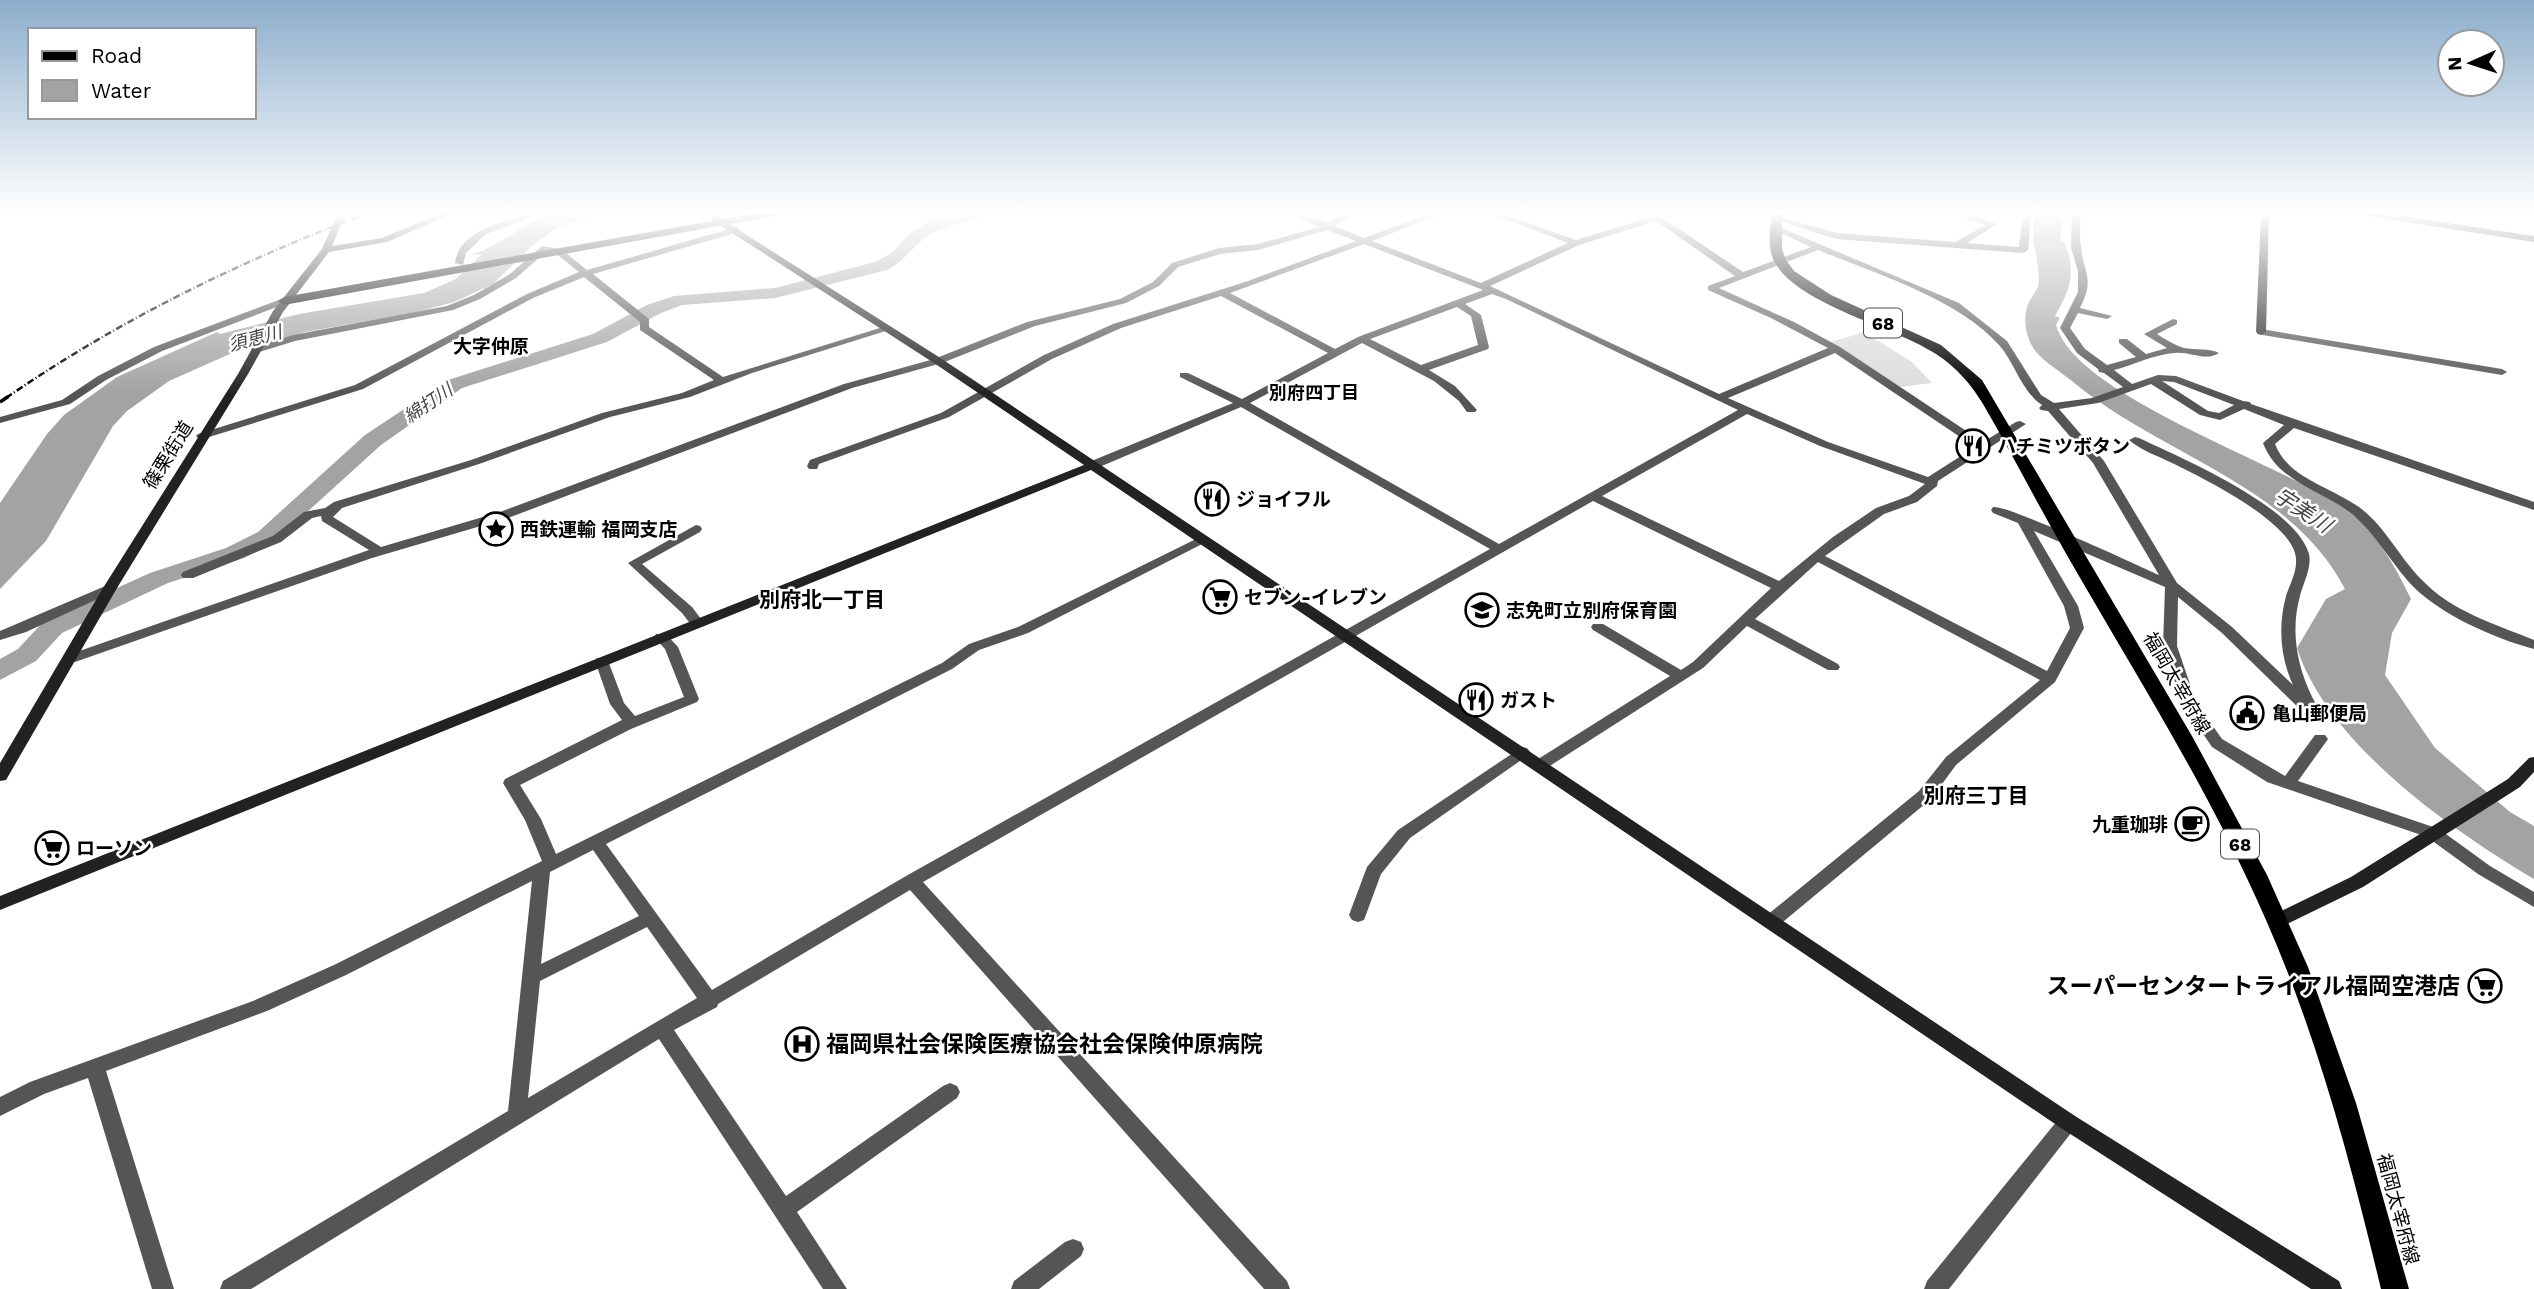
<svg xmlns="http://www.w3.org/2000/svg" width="2534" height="1289" viewBox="0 0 2534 1289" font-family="'Work Sans','Noto Sans JP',sans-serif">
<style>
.green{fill:#dcdcdc}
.water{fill:#a3a3a3}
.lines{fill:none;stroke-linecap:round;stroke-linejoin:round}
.river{fill:#a3a3a3;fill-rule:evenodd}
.street{fill:#555;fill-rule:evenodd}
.secondary{fill:#222;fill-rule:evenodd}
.primary{fill:#000;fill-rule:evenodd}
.rail-far1{stroke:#000;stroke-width:2.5;stroke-dasharray:7 2.5 1 2.5;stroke-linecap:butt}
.rail{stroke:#000;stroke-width:3.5;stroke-dasharray:10 3.5 2 3.5;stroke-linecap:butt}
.labels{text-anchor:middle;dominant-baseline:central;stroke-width:5;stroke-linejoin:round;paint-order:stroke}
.shield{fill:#fff;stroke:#4c4c4c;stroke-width:2}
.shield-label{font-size:18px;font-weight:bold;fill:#000}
.far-water-label{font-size:18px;font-style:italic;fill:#444;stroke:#fff}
.far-neighbourhood-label{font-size:18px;font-weight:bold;fill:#000;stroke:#fff}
.far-quarter-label{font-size:19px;font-weight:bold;fill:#000;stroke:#fff}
.poi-label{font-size:19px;font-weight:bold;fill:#000;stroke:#fff;text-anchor:start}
.street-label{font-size:19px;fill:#000;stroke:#fff}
.water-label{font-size:21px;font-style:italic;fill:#444;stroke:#fff}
.neighbourhood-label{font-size:21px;font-weight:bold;fill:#000;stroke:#fff}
.near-poi-label{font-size:23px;font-weight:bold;fill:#000;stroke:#fff;text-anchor:end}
</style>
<rect width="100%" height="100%" fill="#fff"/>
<polygon class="green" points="1864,332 1912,362 1932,383 1899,387 1831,342"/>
<g class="water">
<path d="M552,213H597L555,229L533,245L493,284L454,302L413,313L305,332L232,353L169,381L127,411L113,426L46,541L0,589V503L47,434L64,415L117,377L217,332L220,334L299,314L424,293L456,279L482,254L468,255C498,249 522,223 552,213Z"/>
<path d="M2035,213H2064L2060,240L2065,243C2076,274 2071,288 2055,316L2060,318L2056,325C2076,397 2284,464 2345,509C2377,533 2394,564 2411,599L2392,633L2385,675L2435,748L2510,812L2534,826V879C2450,829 2328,744 2297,648L2326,599L2345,589C2291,484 2158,454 2072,381C2060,371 2039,359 2032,346C2025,333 2022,314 2030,300C2033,295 2039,288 2039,281C2039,255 2029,242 2035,213Z"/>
</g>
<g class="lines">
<path class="river" d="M966,213H992L990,216C967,222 940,225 921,241C909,252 902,262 887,270L775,298L682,305L661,313L607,342L462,388L381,445L274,542L244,558L168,583L62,633L36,661L0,680V659L18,649L44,621L150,573L226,548L258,532L365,435L448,380L593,334L647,305L674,296L775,288L875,262L892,253L910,233L930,221Z"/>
<g class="street">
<path d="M530,213H542L486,234L466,253L463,265L455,263C459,230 504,222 530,213Z"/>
<path d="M1288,213H1299L1327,223L1346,213H1356L1335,226L1364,238L1432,213H1443L1372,241L1481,283L1568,243L1489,213H1500L1576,240L1650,217L1648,213H1655L1743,272L1811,247L1772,229L1779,227L1959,303L2007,341L2041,395L2054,403L2092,398L2123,387L2104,373L2099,372L2098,369L2077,353L2060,328L2078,292V271L2071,248L2072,213H2080C2081,224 2079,236 2081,247C2084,275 2095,278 2080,308L2112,316L2107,319L2078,313L2070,328L2085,349L2107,365L2136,357L2119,343V339H2127L2146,354L2167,348L2144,334L2173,319L2177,320V324L2157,334C2165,339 2174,345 2184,348C2195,350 2211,348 2219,353C2205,362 2190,351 2175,353C2155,354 2133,365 2114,370L2132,384L2158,375L2176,376L2243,401L2250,402L2251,404L2534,502V510L2294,428L2275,444C2288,478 2331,487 2359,507C2385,526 2399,557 2422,580C2451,611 2495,624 2534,640V649C2493,638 2436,613 2408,581C2389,559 2375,534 2353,515C2323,490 2278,483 2263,443L2284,425L2244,409L2220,420L2200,415L2151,384L2098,403L2059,409L2104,461L2177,583L2232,627L2293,685C2280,657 2278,626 2286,596C2290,584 2297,572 2296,559C2295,523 2201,477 2172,463C2158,456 2140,450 2129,440L2135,437L2139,438C2183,459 2295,506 2309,554C2312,568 2303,583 2300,596C2288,638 2301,683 2324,717L2322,721H2312L2222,633L2178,597L2177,646L2196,702L2222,739L2285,776L2315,735H2325L2328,739L2298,781L2439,829L2490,866L2534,892V907L2478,874L2427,837L2267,782L2212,747L2182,703L2163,646L2165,587L2034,531L2078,606L2084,628L2055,682L1956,765L1931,799L1778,926L1772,928L1766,926L1763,921L1766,916L1919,791L1946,757L2040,680L1818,562L1755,619L1838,664L1840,667L1838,670H1828L1747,626L1703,668L1545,769H1535L1532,765L1535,761L1670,676L1593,630L1591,627L1593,624H1603L1681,670L1693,662L1771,588L1593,501L923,882L1287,1281L1290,1289H1264L910,890L718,1004L717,1007L674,1030L786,1196L943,1086L950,1083L957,1086L960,1092L957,1098L797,1212L847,1289H823L659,1039L251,1289H220L223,1281L508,1111L532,881L346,975L267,1011L106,1071L174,1289H152L88,1078L44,1094L0,1116V1097L30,1082L253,1001L334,965L542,861L525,820L503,783L505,779L622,720L610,704L595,661L597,658H607L624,703L635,716L684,697L665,649L654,637L656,634H666L678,647L699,699L697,702L631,729L520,785L541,819L556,854L942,663L969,644L1018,627L1200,537L1204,536L1210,540L1028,633L979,650L952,669L606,844L712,990L906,876L1490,549L1241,407L1097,468H1089V462L1233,403L1180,377V373H1188L1242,399L1328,353L1221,296L1121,328L1052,359L949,417L819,464L817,469H809L807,466L810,460L941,413L1044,355L1113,324L1248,281L1356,241L1327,230L1258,250L1220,254L1178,267L1159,286L1126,303L1035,326L942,363L852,388L508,518L372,558L75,662H65L63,659L65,656L369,550L322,521L321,516L312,518L281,542L193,578H183L181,575L183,572L273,536L304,512L325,508L334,502L471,460L602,413L682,393L714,380L640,330V322L584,277L533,298L363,389L206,438H198L196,436L198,434L355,385L527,294L579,272L555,253L547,251L516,278L480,299L453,310L295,341L256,353L251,350L252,348L293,335L447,306L474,295L510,274L542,246L561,249L587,270L736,227L739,228V232L593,274L649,319V327L723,377L883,327L892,329L752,373L690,397L610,417L479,464L342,508L333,517L381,547L500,512L844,384L934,359L1027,322L1120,299L1153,282L1172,263L1219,248L1258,244L1319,227ZM1656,221L1735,276L1708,286V290L1771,318L1828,348L1719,394L1490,286L1579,245ZM1364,244L1483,290L1358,337L1335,349L1230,293ZM1818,250C1876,274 1957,298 1999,345C2015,363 2021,391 2042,405L2039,408L2041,410L2048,411L2093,463L2159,575C2135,564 2008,505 1993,507L1991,510L1993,513L2018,523L2064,606L2070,628L2047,671L1825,556L1884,514L1917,502L1937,486L1938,481L2026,424L2020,421L2016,422L1983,442L1840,347L1794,322L1719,288ZM1492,294L1506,299L1738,410L1499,544L1250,403L1362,343L1434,381L1459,401L1467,412H1475L1477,410L1455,386L1429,370L1488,349L1489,347L1481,315L1465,304ZM1457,307L1471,316L1478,345L1421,365L1370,339ZM1835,353L1975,447L1928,477L1828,442L1728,398ZM2162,381L2174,382L2234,405L2219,413L2208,411ZM1747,414L1820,446L1925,484L1909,496L1876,508L1833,537L1779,581L1602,496ZM593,850L639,916L541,964L550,872ZM647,927L697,998L528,1098L540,981Z"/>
<polygon points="1971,213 1981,213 1977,217 1997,224 1967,243 2019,247 2023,213 2031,213 2028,250 2023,253 1836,239 1773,219 1777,216 1837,233 1955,242 1986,225 1966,219 1966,215"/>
<polygon points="284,298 289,301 287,303 162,351 106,380 70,404 0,423 0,417 62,400 98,376 154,347"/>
<polygon points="2261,329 2502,369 2507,372 2502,375 2257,334 2257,330"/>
<polygon points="696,525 700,526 702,529 700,532 642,564 692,607 704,623 697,627 692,626 682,613 628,563"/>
<polygon points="110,584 117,588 115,591 26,632 0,640 0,631"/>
<polygon points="1522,747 1527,748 1530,752 1527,756 1410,838 1381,874 1364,920 1358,922 1352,920 1349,915 1367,867 1398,830"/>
<polygon points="2068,1113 2075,1116 2078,1122 2075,1128 1949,1289 1924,1289 1927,1281 2061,1116"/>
<polygon points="1073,1239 1081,1242 1084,1249 1081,1256 1039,1289 1011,1289 1014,1281 1065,1242"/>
</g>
<g class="secondary">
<polygon points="338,213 346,213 332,246 382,238 442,213 453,213 387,242 329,252 283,312 248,374 117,588 6,780 0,781 0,763 103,588 238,374 273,311 322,249"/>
<polygon points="2261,213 2269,213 2266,332 2261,335 2256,332"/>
<polygon points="2363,213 2382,213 2534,236 2534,242 2367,216"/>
<polygon points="715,215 942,359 2075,1116 2339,1281 2342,1289 2311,1289 2061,1128 1091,470 0,910 0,896 1084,465 934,363 712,220 712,216"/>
<polygon points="2534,757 2534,772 2520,787 2363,887 2283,926 2277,928 2271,926 2268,921 2271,916 2351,877 2508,779 2529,758"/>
</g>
<g class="primary">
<polygon points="757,213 778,213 773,216 284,305 278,301 284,297"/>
<path d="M1772,213H1782V249L1786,260L1794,271L1831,295L1941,345L1982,380L2192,736L2267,875L2308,967L2356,1103L2409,1289H2381C2351,1164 2318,1038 2266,920C2211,793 2137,677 2068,557C2039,507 2013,455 1983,404C1971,384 1956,367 1936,354C1894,326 1797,305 1774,261C1767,247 1770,227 1772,213Z"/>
</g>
<path class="rail-far1" d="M6,398C119,320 240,261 368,213"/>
<polyline class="rail" points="0,402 9,396"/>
</g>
<linearGradient id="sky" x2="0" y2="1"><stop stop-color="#8cadcc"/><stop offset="0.54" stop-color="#fff"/><stop offset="1" stop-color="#fff" stop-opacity="0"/></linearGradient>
<rect width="2534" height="393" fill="url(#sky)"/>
<defs>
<symbol id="restaurant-ring" viewBox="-11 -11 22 22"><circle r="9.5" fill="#fff" stroke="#000" stroke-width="1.5"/><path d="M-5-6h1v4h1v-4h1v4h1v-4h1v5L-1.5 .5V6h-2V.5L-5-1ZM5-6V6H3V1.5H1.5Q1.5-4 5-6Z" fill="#000"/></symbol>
<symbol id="sight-ring" viewBox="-11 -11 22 22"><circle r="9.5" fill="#fff" stroke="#000" stroke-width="1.5"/><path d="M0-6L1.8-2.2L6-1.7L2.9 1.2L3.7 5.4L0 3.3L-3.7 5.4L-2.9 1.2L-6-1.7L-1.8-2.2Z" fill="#000"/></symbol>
<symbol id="supermarket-ring" viewBox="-11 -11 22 22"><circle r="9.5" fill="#fff" stroke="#000" stroke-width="1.5"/><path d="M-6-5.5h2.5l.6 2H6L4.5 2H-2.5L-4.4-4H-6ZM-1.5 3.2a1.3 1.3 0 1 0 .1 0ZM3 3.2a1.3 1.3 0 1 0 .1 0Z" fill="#000"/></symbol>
<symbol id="school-ring" viewBox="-11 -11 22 22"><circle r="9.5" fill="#fff" stroke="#000" stroke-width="1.5"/><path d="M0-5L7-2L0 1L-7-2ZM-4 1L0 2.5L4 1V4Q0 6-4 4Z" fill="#000"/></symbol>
<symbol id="civic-ring" viewBox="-11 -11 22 22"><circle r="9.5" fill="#fff" stroke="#000" stroke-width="1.5"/><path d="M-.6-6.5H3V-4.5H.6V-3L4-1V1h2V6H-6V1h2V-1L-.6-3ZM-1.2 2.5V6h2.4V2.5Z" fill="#000"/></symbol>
<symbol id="cafe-ring" viewBox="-11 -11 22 22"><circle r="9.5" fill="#fff" stroke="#000" stroke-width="1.5"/><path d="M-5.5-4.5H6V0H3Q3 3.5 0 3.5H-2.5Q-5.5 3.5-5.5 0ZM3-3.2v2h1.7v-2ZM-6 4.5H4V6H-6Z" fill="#000"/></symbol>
<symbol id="hospital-ring" viewBox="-11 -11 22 22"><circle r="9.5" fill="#fff" stroke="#000" stroke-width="1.5"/><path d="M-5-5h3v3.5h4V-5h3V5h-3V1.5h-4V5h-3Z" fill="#000"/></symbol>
</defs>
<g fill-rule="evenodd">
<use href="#restaurant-ring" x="1954" y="427" width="38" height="38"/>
<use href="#restaurant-ring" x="1193" y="480" width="38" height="38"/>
<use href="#sight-ring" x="477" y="510" width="38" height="38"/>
<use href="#supermarket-ring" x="1201" y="578" width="38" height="38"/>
<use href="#school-ring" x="1463" y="591" width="38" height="38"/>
<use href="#restaurant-ring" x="1457" y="681" width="38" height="38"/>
<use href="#civic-ring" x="2228" y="694" width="38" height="38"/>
<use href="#cafe-ring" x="2173" y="805" width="38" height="38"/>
<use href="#supermarket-ring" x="33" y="829" width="38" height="38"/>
<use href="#supermarket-ring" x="2466" y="967" width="38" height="38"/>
<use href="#hospital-ring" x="783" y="1025" width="38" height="38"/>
</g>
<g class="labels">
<g class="shield">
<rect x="1864" y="308.5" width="38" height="29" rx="5"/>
<rect x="2221" y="829.5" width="38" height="29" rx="5"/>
</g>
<g class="shield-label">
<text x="1883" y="323">68</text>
<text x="2240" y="844">68</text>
</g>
<g class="far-water-label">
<text transform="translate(255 338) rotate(-15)">須恵川</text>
<text transform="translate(428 403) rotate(-34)">綿打川</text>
</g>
<g class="far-neighbourhood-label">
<text x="1314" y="392">別府四丁目</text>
</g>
<g class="far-quarter-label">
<text x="491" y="346">大字仲原</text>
</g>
<g class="poi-label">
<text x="1997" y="446">ハチミツボタン</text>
<text x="1236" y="499">ジョイフル</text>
<text x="520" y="529">西鉄運輸 福岡支店</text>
<text x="1244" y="597">セブン-イレブン</text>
<text x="1506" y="610">志免町立別府保育園</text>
<text x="1500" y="700">ガスト</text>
<text x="2272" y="713">亀山郵便局</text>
<text x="2168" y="824" text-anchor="end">九重珈琲</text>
<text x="76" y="848">ローソン</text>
</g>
<g class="street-label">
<text transform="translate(168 455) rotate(-58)">篠栗街道</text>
<text transform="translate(2177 683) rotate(60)">福岡太宰府線</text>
<text transform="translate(2398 1209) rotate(75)">福岡太宰府線</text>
</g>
<g class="water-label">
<text transform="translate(2303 510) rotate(33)">宇美川</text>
</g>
<g class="neighbourhood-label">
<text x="822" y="599">別府北一丁目</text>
<text x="1976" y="795">別府三丁目</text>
</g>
<g class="near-poi-label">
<text x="2460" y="986">スーパーセンタートライアル福岡空港店</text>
<text x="826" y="1044" text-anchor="start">福岡県社会保険医療協会社会保険仲原病院</text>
</g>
</g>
<rect x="28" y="28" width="228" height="91" fill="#ffffff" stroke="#999999" stroke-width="2"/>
<rect x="42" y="51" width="35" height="10" fill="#000000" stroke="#999999" stroke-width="2"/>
<text x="91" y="63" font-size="21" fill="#000000">Road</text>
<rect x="42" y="80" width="35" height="21" fill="#a3a3a3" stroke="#999999" stroke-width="2"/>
<text x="91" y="98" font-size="21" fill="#000000">Water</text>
<g transform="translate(2471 63) rotate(267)"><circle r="33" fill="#ffffff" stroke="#999999" stroke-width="2"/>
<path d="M0-5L12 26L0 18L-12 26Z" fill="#000000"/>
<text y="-10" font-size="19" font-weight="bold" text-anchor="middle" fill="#000000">N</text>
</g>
</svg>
